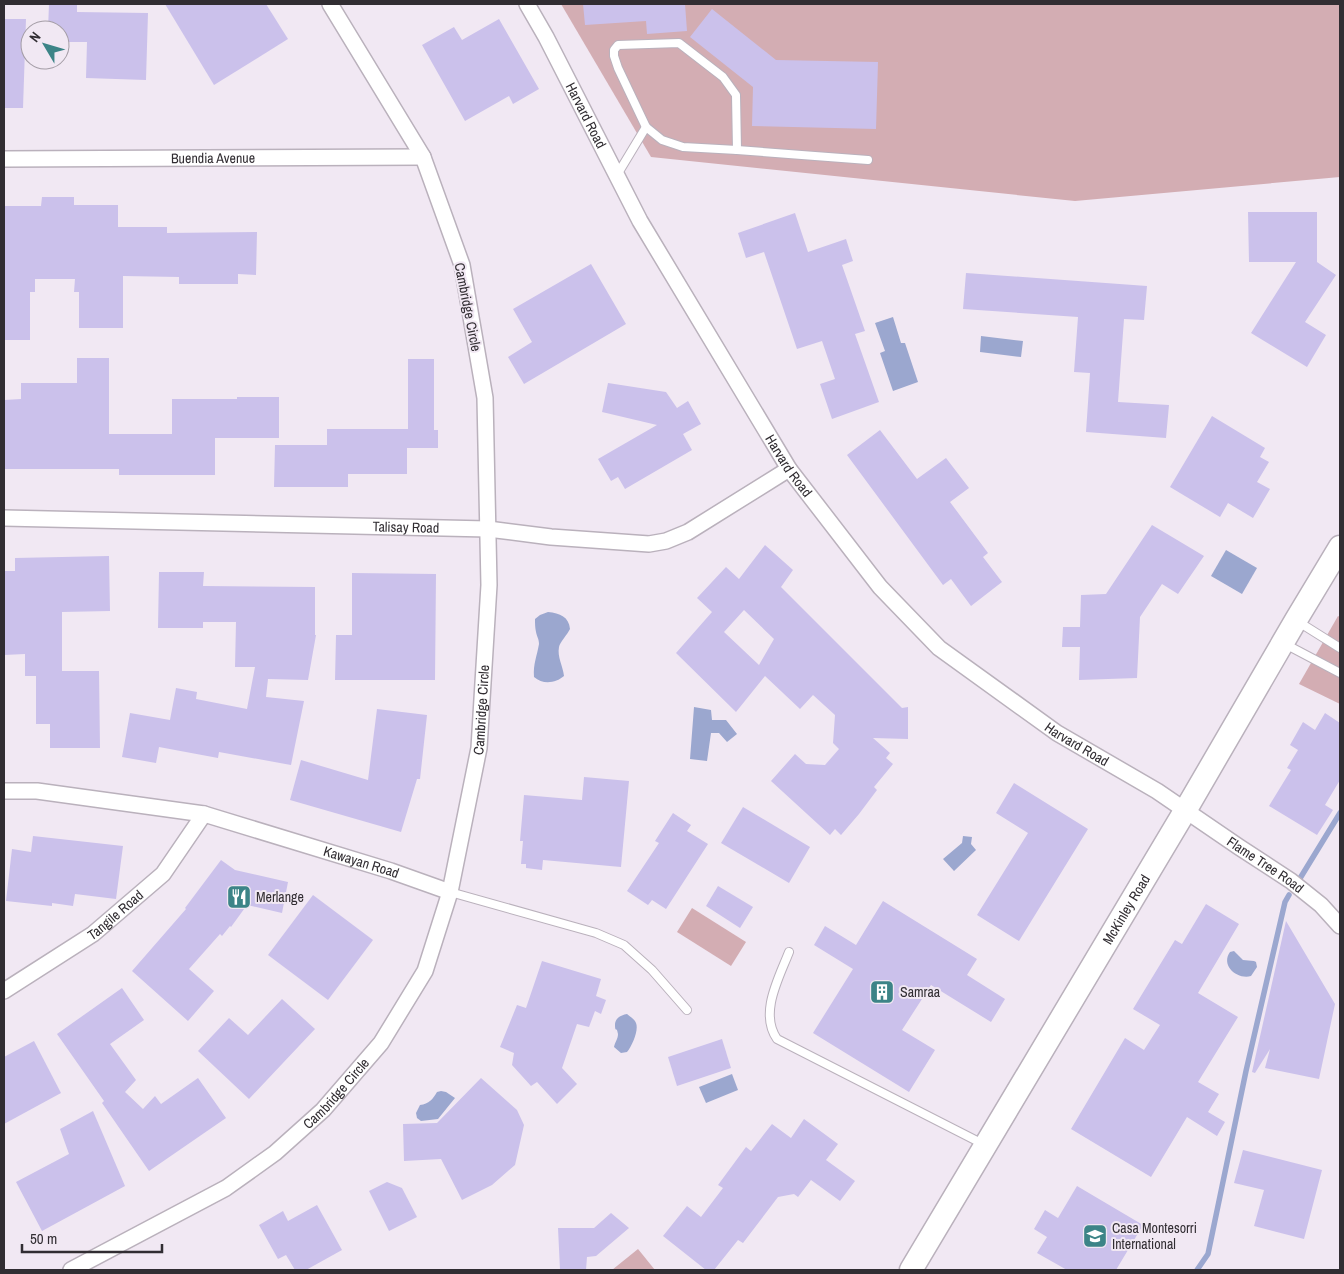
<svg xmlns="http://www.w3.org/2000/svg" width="1344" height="1274" viewBox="0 0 1344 1274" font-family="'Archivo Narrow',sans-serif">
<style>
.green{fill:#d3adb3}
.water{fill:#9ba7cf}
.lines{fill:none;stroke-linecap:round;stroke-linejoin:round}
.stream{stroke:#9ba7cf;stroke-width:5.5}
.building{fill:#cbc1eb;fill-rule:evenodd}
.service-casing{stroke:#bab1bc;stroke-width:10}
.minor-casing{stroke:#bab1bc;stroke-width:18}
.secondary-casing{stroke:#bab1bc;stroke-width:25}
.service{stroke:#fff;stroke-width:8}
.minor{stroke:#fff;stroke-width:15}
.secondary{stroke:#fff;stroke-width:22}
.labels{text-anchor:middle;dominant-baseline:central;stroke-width:4;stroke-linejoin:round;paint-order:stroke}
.street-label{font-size:14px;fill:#312d32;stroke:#f1e8f3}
.poi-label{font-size:14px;fill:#312d32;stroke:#f1e8f3;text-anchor:start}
</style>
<rect width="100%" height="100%" fill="#f1e8f3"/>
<g class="green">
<polygon points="561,4 1340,4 1340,177 1075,201 651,157"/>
<polygon points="1338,616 1340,617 1340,704 1299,684"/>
<polygon points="692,908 746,942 731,966 677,932"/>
<polygon points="638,1249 655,1270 612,1270"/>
</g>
<g class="water">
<polygon points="893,317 901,343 905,343 918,382 893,391 880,353 885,351 875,323"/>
<polygon points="981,336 1023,341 1021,357 980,352"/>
<polygon points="1226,550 1257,568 1242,594 1211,576"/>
<path d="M548,612C560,613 569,617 570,629C567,635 560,642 559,647C557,657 563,666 564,676C556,683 543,685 534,677C533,664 537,656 539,644C539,639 537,637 536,632C535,628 535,623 535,619L540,615Z"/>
<polygon points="694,707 711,710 712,720 726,720 737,734 727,742 719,733 711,733 707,761 690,759"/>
<polygon points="963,836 972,837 971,844 976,850 954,871 943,859 962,843"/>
<path d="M1234,951L1243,960L1254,961L1256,962L1257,967L1251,976C1238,980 1220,966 1230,952Z"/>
<path d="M627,1014C630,1017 635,1019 636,1023C639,1030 632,1046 627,1052L621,1053L614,1047C615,1042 618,1039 618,1034C617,1026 615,1033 615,1025C615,1018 621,1015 627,1014Z"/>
<polygon points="732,1074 738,1090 706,1103 699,1087"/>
<path d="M441,1091L446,1092L455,1098L438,1119L421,1121L417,1118L416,1113L420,1105C429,1104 433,1099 437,1092Z"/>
</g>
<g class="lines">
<g class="stream">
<polyline points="1299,880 1340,813"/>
<polyline points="1197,1270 1208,1254 1246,1071 1285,902 1289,895"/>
</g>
</g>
<g class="building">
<polygon points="49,4 77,4 77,12 148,13 146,80 86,78 87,42 60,42 60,30 48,30"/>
<polygon points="165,4 266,4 288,39 214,85"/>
<polygon points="583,4 685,4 687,31 647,34 646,21 585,25"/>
<polygon points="712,9 776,60 878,62 876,129 752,126 753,87 690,37"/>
<polygon points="4,19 26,19 23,108 4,108"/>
<polygon points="499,19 539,89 513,104 509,96 465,121 422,45 454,27 462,40"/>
<polygon points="42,197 74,197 74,205 118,205 118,227 167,227 167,233 257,232 256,275 238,274 238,284 179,284 179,277 123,276 123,328 79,328 79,292 74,292 75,279 35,279 35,292 30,292 30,340 4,340 4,206 41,206"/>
<polygon points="1248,212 1317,212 1317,262 1336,275 1305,322 1326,335 1307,367 1251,333 1296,262 1249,262"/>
<polygon points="795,213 808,252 846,239 853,261 842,265 865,331 855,334 879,402 832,419 820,384 835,379 822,341 797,349 764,252 746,258 738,233"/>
<polygon points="591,264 626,324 524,384 508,357 532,342 513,309"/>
<polygon points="966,273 1147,286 1144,320 1124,319 1118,402 1169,405 1166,438 1086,432 1090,373 1074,372 1078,317 963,309"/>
<polygon points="77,358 109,358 109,434 172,434 172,399 237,399 237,397 279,397 279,438 215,438 215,475 119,475 119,469 4,469 4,400 21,399 21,383 77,383"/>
<polygon points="408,359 434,359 434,430 438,430 438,448 407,448 407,474 348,474 348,487 274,487 275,445 327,445 327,429 408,429"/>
<polygon points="608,383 666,392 677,408 688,401 701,424 683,434 692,450 625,489 618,477 611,481 598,459 657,425 602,412"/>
<polygon points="1212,416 1265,448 1260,457 1269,462 1257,482 1270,489 1253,518 1228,503 1220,517 1170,487"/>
<polygon points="880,430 917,479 946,458 969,488 950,502 988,553 983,557 1002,582 971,606 951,579 943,585 847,455"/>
<polygon points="1152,525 1204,556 1178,594 1162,584 1140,617 1137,678 1079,680 1080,647 1062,647 1063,627 1080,627 1081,595 1106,594"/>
<path d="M765,545L793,570L781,587L902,708L908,707V739L873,738L890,753L886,758L893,764L874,787L877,790L859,814L841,835L835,829L830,835L771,781L795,754L806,764L825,765L839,749L833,743L835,715L813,695L800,709L765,676L736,712L676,653L712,612L697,598L726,567L739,579ZM744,610L774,639L759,665L724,632Z"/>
<polygon points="109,556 110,611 62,612 62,671 99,671 100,748 50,748 50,724 36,724 36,676 25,676 25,654 4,655 4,571 15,571 15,558"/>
<polygon points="159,572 204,572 203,586 315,587 315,635 316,635 308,680 268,679 266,697 304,701 291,765 219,752 218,758 159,747 156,763 122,757 130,713 170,720 176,688 197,692 196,699 247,709 255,667 235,667 236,622 203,622 203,628 158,628"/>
<polygon points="352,573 436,574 435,680 335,680 336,635 352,635"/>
<polygon points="377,709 427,715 420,779 417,779 401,832 290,800 301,760 368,780"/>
<polygon points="1325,713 1340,723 1340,780 1325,805 1333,810 1317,835 1269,806 1291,770 1287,768 1298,750 1290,745 1303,722 1315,730"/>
<polygon points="584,777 629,781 621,867 543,860 542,870 526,868 526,864 521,864 523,841 520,841 524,795 582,800"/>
<polygon points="1014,783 1088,829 1019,941 977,915 1028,833 996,813"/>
<polygon points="743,807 810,847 789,883 721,843"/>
<polygon points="673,813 691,825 687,831 708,844 666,909 652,900 648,905 627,891 659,843 655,841"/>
<polygon points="33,836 123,846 116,899 75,894 73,906 52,903 52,906 6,901 12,849 31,852"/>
<polygon points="221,860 235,870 288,882 282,913 247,905 231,927 230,926 222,936 220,934 189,969 214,991 188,1021 132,971 186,909 185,908"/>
<polygon points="718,886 753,907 740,928 706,906"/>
<polygon points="313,895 373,940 328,1000 268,955"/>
<polygon points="883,901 977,959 967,975 1005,999 991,1022 931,985 902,1030 935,1050 909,1092 813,1033 853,969 814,945 825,926 856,945"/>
<polygon points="1206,904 1239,924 1198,993 1238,1017 1198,1082 1219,1094 1208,1112 1225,1122 1217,1136 1187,1117 1151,1177 1071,1129 1125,1038 1144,1050 1160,1025 1133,1009 1175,940 1182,944"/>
<polygon points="1286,921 1335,1004 1319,1079 1265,1068 1270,1049 1255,1073 1252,1072"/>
<polygon points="542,961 601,979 596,996 606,1000 601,1014 595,1011 589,1027 577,1024 562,1068 577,1084 557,1104 537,1082 531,1086 512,1065 514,1053 500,1047 517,1005 526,1008"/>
<polygon points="122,988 144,1020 110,1044 136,1080 125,1092 143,1109 155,1096 161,1104 198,1078 226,1118 149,1171 102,1103 104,1101 57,1034"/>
<polygon points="282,999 315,1029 249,1099 198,1051 229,1018 248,1035"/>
<polygon points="722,1039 731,1068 677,1086 668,1057"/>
<polygon points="34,1041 61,1093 4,1124 4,1057"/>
<polygon points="481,1078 517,1110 524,1125 515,1165 492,1185 462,1200 441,1159 404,1161 403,1124 437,1123"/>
<polygon points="93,1111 125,1186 42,1231 16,1182 69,1154 60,1129"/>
<polygon points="804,1119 838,1144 826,1160 855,1181 840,1201 811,1180 798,1197 794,1194 778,1197 743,1243 738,1240 714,1270 706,1270 663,1236 687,1206 701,1217 723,1188 718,1185 746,1147 751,1151 772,1124 791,1138"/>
<polygon points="1243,1150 1322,1170 1304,1239 1254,1226 1264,1190 1234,1183"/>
<polygon points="387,1182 402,1188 417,1217 389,1231 369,1191"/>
<polygon points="1077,1186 1143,1225 1116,1270 1067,1270 1037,1253 1047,1237 1034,1229 1045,1210 1058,1218"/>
<polygon points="317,1205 342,1250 306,1270 295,1270 286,1255 278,1259 259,1225 283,1211 288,1221"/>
<polygon points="611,1213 629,1228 596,1256 587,1257 586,1270 560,1270 558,1228 594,1228"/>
</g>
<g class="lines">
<defs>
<g id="service">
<polyline points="646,127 618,68 614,56 614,50 618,45 679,43 723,77 736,95 737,150"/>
<polyline points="617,175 646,127 662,140 683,147 737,150 868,160"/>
<polyline points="1297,621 1340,648"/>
<polyline points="1285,644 1340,673"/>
<polyline points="450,892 596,933 624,945 652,970 687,1010"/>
<path d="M789,952C779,978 759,1013 777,1039L983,1144"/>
</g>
<g id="minor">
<path id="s1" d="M527,4L546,37L640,221L789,469L880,587L939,648L1057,733L1157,791L1239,847L1291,881L1321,905L1340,926"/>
<path id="s2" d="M4,159L423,157"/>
<path id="s3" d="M4,518L488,529L551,537L649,544L666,541L688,532L789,469"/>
<path id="s4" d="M4,791H37L204,814L391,871L450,892"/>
<path id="s5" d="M4,991L93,934L163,874L204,814"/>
<path id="s6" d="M71,1270L226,1188L275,1153L323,1110L381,1043L425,971L450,892L479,748L489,585L485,398L462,265L423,157L330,4"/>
</g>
<g id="secondary">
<path id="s7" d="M911,1270L1185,811L1296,620L1340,547"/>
</g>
</defs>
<use href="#service" class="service-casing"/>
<use href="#minor" class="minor-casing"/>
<use href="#secondary" class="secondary-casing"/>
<use href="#service" class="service"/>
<use href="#minor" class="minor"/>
<use href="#secondary" class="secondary"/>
</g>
<defs>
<symbol id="restaurant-square" viewBox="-11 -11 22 22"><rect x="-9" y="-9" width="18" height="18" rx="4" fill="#3c8487" stroke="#f1e8f3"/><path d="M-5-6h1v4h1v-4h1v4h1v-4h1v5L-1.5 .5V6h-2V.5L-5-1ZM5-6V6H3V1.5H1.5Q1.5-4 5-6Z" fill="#fff"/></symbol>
<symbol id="building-square" viewBox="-11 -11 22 22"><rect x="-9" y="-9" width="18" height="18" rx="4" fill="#3c8487" stroke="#f1e8f3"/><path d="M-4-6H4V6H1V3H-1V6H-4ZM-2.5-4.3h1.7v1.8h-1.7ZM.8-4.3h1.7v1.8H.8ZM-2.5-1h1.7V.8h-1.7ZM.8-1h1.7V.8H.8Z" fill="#fff"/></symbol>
<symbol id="school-square" viewBox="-11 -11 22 22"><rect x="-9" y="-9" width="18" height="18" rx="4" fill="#3c8487" stroke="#f1e8f3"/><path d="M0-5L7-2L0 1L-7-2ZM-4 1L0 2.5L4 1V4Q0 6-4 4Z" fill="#fff"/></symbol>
</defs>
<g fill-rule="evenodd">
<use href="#restaurant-square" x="225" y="883" width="28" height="28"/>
<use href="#building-square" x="868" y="978" width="28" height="28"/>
<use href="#school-square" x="1081" y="1222" width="28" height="28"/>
</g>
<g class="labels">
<g class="street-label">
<text stroke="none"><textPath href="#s1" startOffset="126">Harvard Road</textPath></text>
<text stroke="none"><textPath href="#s2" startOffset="209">Buendia Avenue</textPath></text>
<text transform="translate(468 307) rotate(79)">Cambridge Circle</text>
<text stroke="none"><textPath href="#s1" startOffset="531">Harvard Road</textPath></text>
<text stroke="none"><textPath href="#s3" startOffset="402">Talisay Road</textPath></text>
<text stroke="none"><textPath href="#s6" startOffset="741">Cambridge Circle</textPath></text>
<text stroke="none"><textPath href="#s1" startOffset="936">Harvard Road</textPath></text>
<text stroke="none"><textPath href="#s4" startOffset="366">Kawayan Road</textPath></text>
<text stroke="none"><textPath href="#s1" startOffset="1160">Flame Tree Road</textPath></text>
<text stroke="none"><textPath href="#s7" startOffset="420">McKinley Road</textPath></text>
<text stroke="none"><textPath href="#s5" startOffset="135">Tangile Road</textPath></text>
<text stroke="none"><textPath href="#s6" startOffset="321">Cambridge Circle</textPath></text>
</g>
<g class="poi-label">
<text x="256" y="897">Merlange</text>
<text x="900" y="992">Samraa</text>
<text x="1112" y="1228">Casa Montesorri<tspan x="1112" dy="16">International</tspan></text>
</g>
</g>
<rect width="1344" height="1274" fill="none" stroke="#312d32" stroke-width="10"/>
<g transform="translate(45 45) rotate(308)"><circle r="24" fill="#f1e8f3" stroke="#a49da6"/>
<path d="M0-4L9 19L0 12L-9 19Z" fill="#3c8487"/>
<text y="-8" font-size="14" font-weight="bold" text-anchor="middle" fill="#312d32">N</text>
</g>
<path d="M22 1244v8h140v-8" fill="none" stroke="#312d32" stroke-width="2.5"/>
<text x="30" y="1244" font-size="15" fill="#312d32" stroke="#f1e8f3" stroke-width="4" paint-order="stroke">50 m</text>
</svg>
